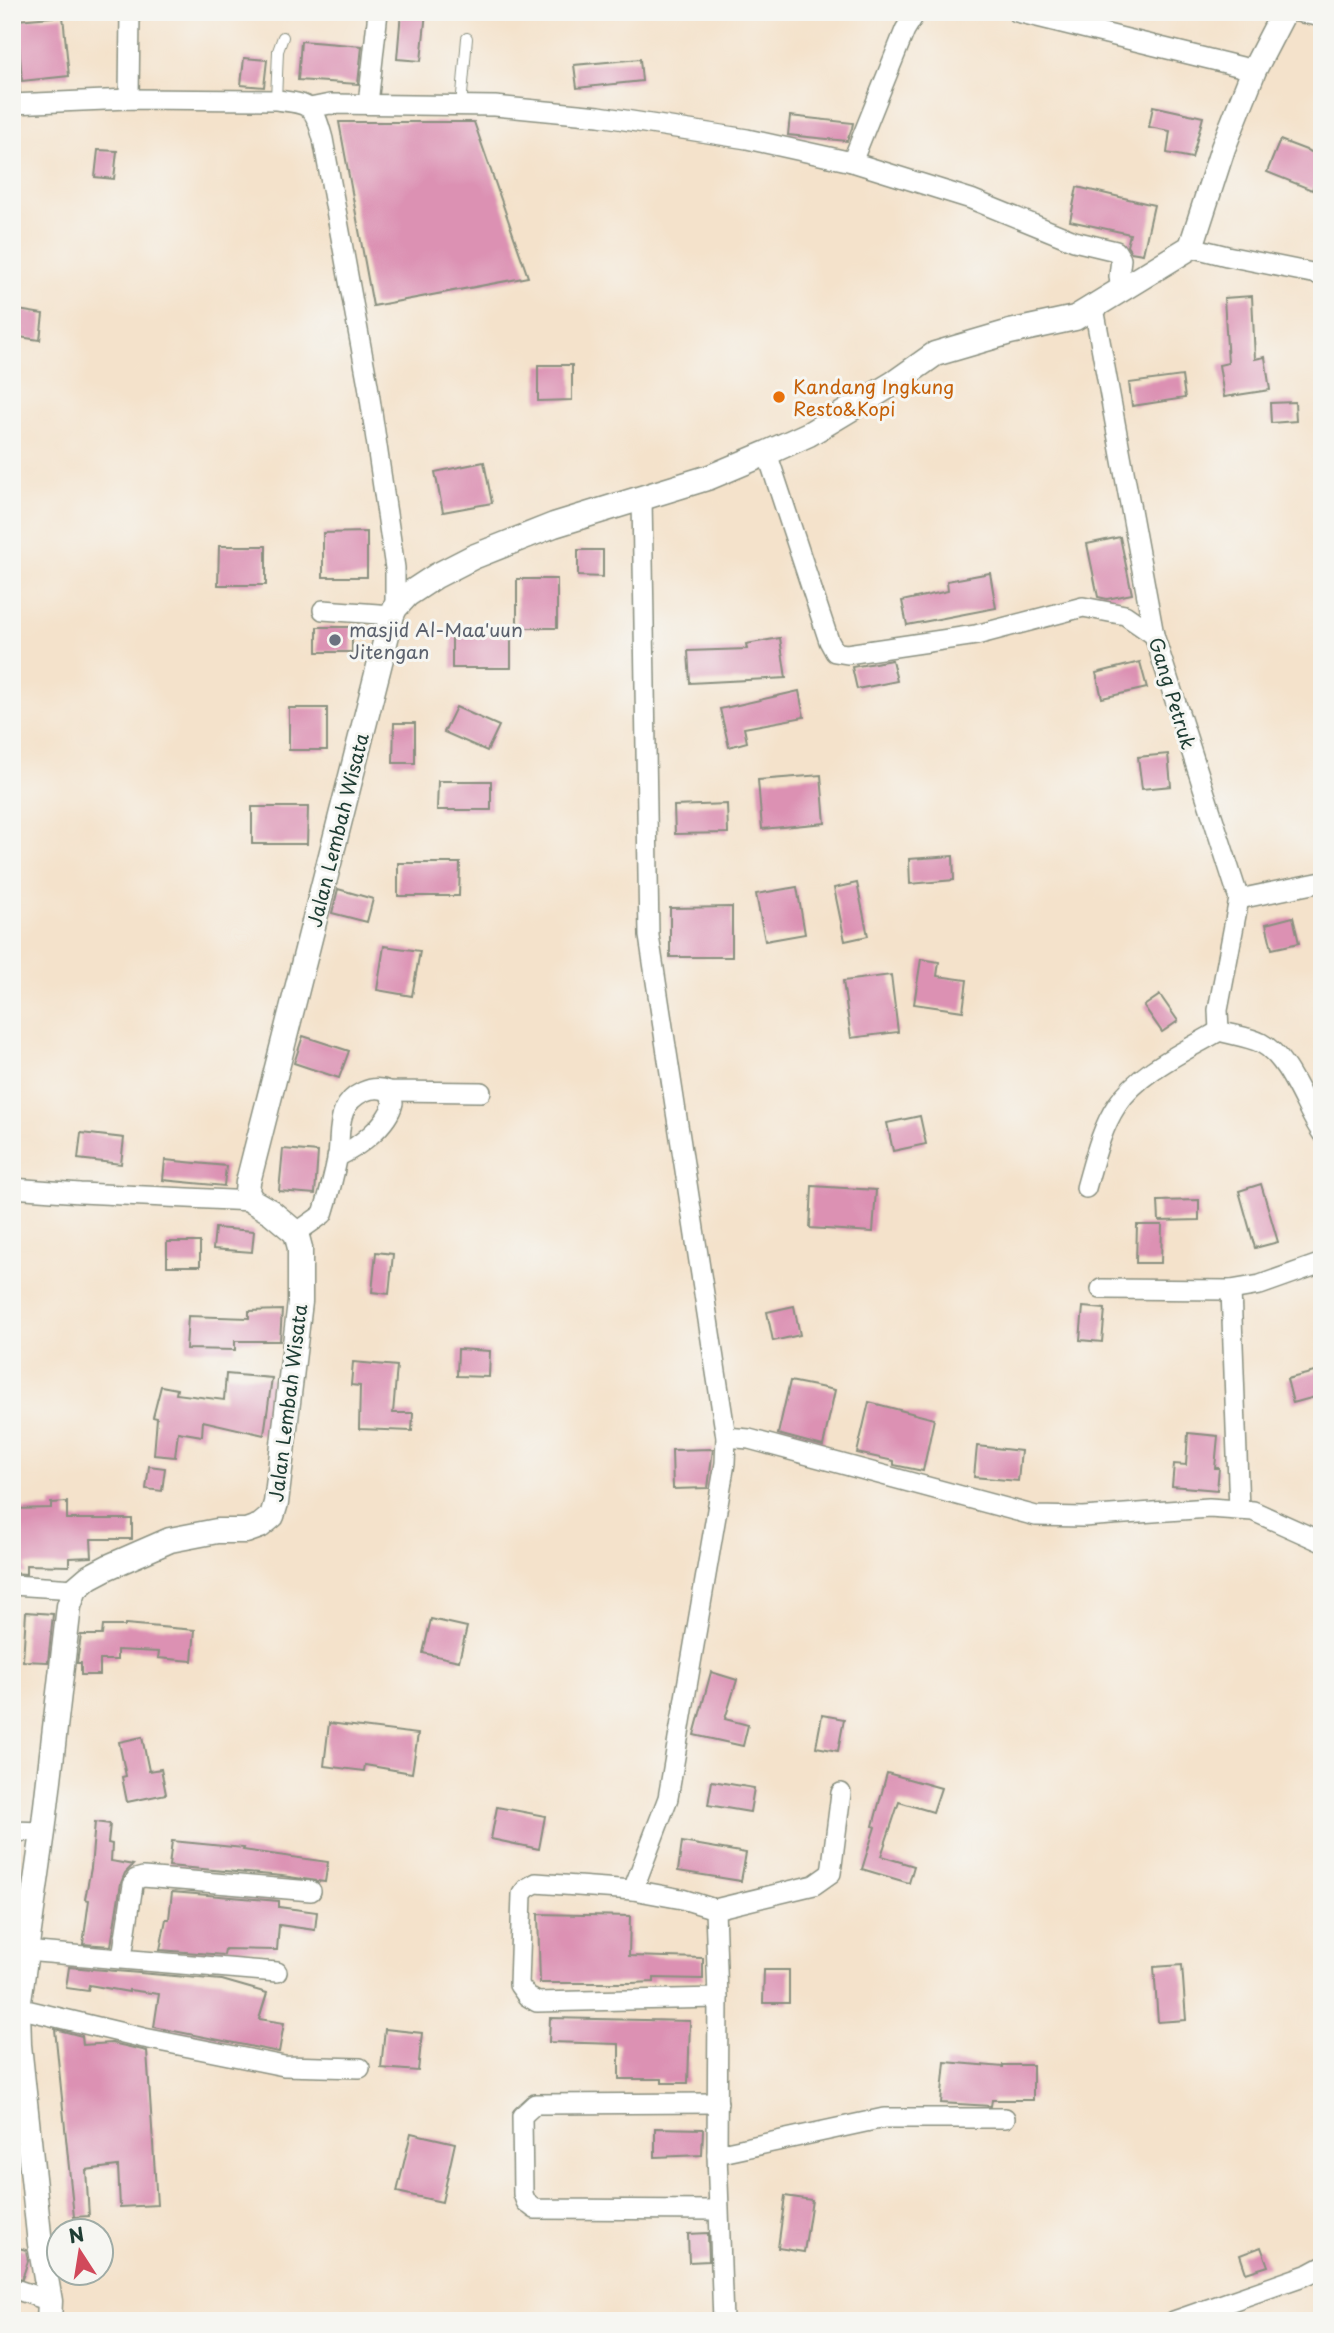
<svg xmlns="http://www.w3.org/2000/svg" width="1334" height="2333" viewBox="0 0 1334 2333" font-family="'Playpen Sans',sans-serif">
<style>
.building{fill:#dc91b3}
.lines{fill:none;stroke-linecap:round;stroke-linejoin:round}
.service-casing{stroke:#8a9080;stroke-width:12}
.minor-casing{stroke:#8a9080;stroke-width:22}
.tertiary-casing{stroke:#8a9080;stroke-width:27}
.service{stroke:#fff;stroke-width:10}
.minor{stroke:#fff;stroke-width:19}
.tertiary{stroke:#fff;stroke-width:24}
.food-dot{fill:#e8710a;stroke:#f6f6f2;stroke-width:2.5}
.worship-dot{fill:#6b7280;stroke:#f6f6f2;stroke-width:2.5}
.labels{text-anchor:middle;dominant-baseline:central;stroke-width:6;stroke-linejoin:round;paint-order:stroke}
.food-label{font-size:19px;fill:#c56008;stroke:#f6f6f2;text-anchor:start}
.worship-label{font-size:19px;fill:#5b616d;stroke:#f6f6f2;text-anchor:start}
.street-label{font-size:19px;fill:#1f3d34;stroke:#f6f6f2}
</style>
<rect width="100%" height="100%" fill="#f6f6f2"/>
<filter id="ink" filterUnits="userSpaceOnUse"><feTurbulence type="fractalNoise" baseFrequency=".0143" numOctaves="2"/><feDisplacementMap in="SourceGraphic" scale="14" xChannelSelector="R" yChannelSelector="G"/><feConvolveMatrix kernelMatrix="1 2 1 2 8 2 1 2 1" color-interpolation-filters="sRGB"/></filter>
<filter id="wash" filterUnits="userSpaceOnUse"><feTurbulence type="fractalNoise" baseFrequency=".00686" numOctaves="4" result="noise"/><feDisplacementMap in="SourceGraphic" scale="28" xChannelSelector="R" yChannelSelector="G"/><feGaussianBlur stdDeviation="1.57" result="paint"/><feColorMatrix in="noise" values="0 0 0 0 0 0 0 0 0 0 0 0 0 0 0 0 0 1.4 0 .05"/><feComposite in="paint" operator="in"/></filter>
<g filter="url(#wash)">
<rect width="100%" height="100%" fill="#f4e2cb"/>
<g id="blocks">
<g class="building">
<polygon points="401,12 426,12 421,61 397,59"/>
<polygon points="63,16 69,76 22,81 17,20"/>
<polygon points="301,41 362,46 358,84 298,80"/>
<polygon points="244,58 267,60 264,87 241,85"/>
<polygon points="640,59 642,81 577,88 574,65"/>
<polygon points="1153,106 1203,117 1192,158 1167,153 1170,131 1149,127"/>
<polygon points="790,116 853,123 852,128 847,141 788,135"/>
<polygon points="339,122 474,122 528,277 373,306"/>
<polygon points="1280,140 1322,156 1322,165 1312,190 1267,172"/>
<polygon points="98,150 117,151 114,179 95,177"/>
<polygon points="1077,187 1154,205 1143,254 1131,252 1127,246 1130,234 1070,221"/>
<polygon points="1252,296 1255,359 1265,357 1270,390 1224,397 1219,365 1228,363 1224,298"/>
<polygon points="12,309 43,314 40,340 12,336"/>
<polygon points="538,365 572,365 572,400 538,401"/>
<polygon points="1182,376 1185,398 1132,406 1129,383"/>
<polygon points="1295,402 1296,421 1271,423 1270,403"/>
<polygon points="484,462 492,503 443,512 435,472"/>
<polygon points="367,532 367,577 323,577 323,533"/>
<polygon points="1120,537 1132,594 1107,599 1098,597 1087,544"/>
<polygon points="219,546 266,546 266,585 218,585"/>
<polygon points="578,550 603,550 603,577 578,576"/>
<polygon points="990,573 996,608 907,625 902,601 948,591 947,581"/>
<rect x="517" y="579" width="40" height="49"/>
<rect x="317" y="627" width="35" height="25"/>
<rect x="452" y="636" width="59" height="32"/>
<polygon points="780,638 786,678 690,683 688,651 747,649 746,644"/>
<polygon points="892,660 897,681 857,689 852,667"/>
<polygon points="1140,662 1147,688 1102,698 1096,673"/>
<polygon points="799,691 804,717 744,728 747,742 729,747 720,709"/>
<polygon points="456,707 499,726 487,751 444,732"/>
<rect x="289" y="708" width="38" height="42"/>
<polygon points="394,723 415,723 415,763 393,763"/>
<polygon points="1168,754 1171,786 1142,789 1138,757"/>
<polygon points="821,775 825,823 762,829 758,780"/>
<polygon points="438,781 491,781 491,810 437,810"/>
<polygon points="727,804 728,833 675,834 674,806"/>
<polygon points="252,807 308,807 307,844 252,844"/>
<polygon points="953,856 954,880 910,884 909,859"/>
<polygon points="398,863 460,863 459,896 398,896"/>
<polygon points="857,883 868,936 845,941 834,888"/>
<polygon points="797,887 805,934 765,941 756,894"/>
<polygon points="338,889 373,899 367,922 332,913"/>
<polygon points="732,907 732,957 670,957 670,908"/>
<polygon points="1293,917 1299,943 1272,949 1266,924"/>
<polygon points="384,946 420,951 412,996 377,990"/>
<polygon points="921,959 939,962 937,976 967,980 963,1011 914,1004"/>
<polygon points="891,975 898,1032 851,1038 843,981"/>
<polygon points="1160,995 1178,1021 1162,1032 1144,1006"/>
<polygon points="303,1036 349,1051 339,1078 294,1063"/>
<polygon points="920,1116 926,1144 893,1151 887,1123"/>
<polygon points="81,1133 124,1138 121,1164 78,1159"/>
<polygon points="283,1149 318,1152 315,1194 279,1191"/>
<polygon points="165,1160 226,1166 224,1186 163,1180"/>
<polygon points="1261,1184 1278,1242 1255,1248 1239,1191"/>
<polygon points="812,1186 876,1190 873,1232 810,1228"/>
<polygon points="1199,1200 1199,1220 1159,1221 1158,1201"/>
<polygon points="1137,1225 1162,1225 1161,1263 1136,1263"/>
<polygon points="215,1228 254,1231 252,1252 213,1249"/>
<rect x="167" y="1242" width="33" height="24"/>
<polygon points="376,1252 393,1254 389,1294 372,1292"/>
<polygon points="794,1306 800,1335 773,1341 767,1312"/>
<polygon points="1083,1307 1105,1309 1102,1342 1080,1340"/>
<polygon points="282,1310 280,1341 235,1341 235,1350 186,1349 188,1316 249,1318 249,1311"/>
<polygon points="458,1349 490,1351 489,1377 457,1376"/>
<polygon points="353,1362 397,1366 393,1413 413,1413 412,1431 359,1429 360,1386 351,1385"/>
<polygon points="1322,1370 1322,1395 1293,1403 1287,1379"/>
<polygon points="226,1374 272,1378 264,1435 203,1421 202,1436 178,1432 175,1457 154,1455 157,1418 153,1417 161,1386 177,1389 176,1394 224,1400"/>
<polygon points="790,1381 835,1390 823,1446 778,1434"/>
<polygon points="869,1402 934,1419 923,1471 894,1465 894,1461 857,1453"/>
<polygon points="1188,1433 1218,1436 1215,1468 1219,1468 1217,1490 1172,1486 1174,1464 1186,1465"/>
<polygon points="977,1446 1021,1451 1018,1481 974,1477"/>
<polygon points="713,1449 708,1488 673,1489 672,1450"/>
<polygon points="149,1466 165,1468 162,1491 146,1489"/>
<polygon points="67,1502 67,1519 132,1519 132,1539 91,1539 92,1557 69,1558 69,1566 26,1565 26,1574 12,1573 12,1509 51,1508 51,1503"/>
<polygon points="26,1612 53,1614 48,1662 23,1661"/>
<polygon points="431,1619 467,1627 459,1661 423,1653"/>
<polygon points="125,1624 195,1630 192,1661 158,1658 159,1652 117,1650 117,1660 100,1660 100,1675 81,1675 81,1663 77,1663 81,1635 102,1635 103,1626 125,1626"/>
<polygon points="711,1672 737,1680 725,1719 748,1725 743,1746 694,1735"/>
<polygon points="822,1715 844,1719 838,1751 816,1747"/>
<polygon points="329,1723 418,1734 412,1773 365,1765 364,1771 324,1766"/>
<polygon points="142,1737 149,1771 161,1769 166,1794 127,1802 122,1777 126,1776 119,1742"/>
<polygon points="887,1773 941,1788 933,1812 899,1802 881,1856 914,1866 909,1883 862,1869 875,1827 873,1826"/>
<polygon points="712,1781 754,1788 750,1812 708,1805"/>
<polygon points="497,1807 545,1816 539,1849 491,1839"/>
<polygon points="95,1822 110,1824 108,1843 112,1844 111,1861 133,1865 125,1873 121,1883 111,1946 83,1944 89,1900 85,1899 91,1868"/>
<polygon points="172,1841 244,1848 243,1850 328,1862 325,1882 282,1876 169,1866"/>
<polygon points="682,1842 746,1853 741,1881 678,1871"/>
<polygon points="172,1892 279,1901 279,1907 317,1912 315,1930 279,1925 277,1950 225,1949 224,1955 160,1950 166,1919 169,1919"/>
<polygon points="538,1914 630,1916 629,1956 703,1958 703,1979 654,1978 654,1982 632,1983 540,1983"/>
<polygon points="1182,1965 1186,2020 1158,2022 1154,1967"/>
<polygon points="69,1967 222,1980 267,1993 259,2019 284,2023 279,2052 154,2027 159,1994 129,1990 129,1992 89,1985 88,1991 66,1988"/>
<polygon points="764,1970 789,1970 789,2003 763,2003"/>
<polygon points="550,2018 690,2021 688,2083 662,2083 662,2079 619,2079 619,2044 549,2042"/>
<polygon points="55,2029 82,2036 83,2045 112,2043 147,2051 157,2205 120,2207 118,2166 86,2170 89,2216 74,2217"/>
<polygon points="385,2029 422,2033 418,2071 381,2068"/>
<polygon points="945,2062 1003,2067 1003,2065 1033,2065 1033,2100 992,2100 991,2106 941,2103"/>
<polygon points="655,2128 703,2129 702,2155 655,2157"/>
<polygon points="411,2133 455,2143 442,2202 397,2192"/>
<polygon points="785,2196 812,2200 804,2252 778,2248"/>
<polygon points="708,2233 709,2261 689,2262 688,2234"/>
<polygon points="12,2246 26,2250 28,2261 22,2279 12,2276"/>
<polygon points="1261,2247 1268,2266 1246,2273 1240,2255"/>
</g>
</g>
</g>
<g filter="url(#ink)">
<use href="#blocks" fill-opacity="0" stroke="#8a9080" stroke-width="2"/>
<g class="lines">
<defs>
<g id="service">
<polyline points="12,58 16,104"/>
<polyline points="276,100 278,51 283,37"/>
<polyline points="461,106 467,38"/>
</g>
<g id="minor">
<polyline points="1017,12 1254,70"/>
<polyline points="1297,12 1322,17"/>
<polyline points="129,99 130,12"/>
<path d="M12,104L129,99L276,100C311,104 314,105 323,139L368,385L395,568V608"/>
<polyline points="368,104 378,12"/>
<polyline points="310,108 330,104 495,106 599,116 747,139 852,162 971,199 1074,241 1116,251 1121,259 1119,276 1121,292"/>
<polyline points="852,162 905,30 916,12"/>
<polyline points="1191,247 1227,256 1322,275"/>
<path d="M1094,308L1154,635L1239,899L1218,1010L1219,1031C1232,1035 1249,1037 1261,1043C1290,1058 1304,1107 1322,1133"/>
<polyline points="767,453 829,641 835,652 847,654 976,635 1083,607 1125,615 1154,635"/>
<polyline points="642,498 649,936 726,1437 725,1463 668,1798 633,1890 682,1899 715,1909 814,1885 831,1873 841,1793"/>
<polyline points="323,610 392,615"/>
<polyline points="1239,899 1322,882"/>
<path d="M337,1157C357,1148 388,1125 393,1103L389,1091"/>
<polyline points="12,1188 80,1193 252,1201"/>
<path d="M1086,1188C1094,1160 1101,1129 1117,1105C1140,1071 1184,1052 1219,1031"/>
<path d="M296,1233L323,1214C329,1195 334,1175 338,1155C340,1141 338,1125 344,1111C351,1094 372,1084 389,1091L481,1092"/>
<polyline points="1101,1289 1231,1290 1260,1285 1322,1263"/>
<polyline points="1231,1290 1239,1510"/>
<polyline points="726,1437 749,1439 1036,1516 1083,1517 1209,1508 1253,1511 1322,1542"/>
<polyline points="12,1585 75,1589"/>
<polyline points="12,1831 43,1832"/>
<polyline points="633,1890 536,1883 527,1888 522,1894 519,1985 527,1996 537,2002 718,1998"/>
<polyline points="715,1909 718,1998 717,2154 723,2321"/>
<polyline points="25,1951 277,1972"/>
<polyline points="122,1957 133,1885 136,1879 143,1877 311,1891"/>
<polyline points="18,2008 144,2038 284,2066 360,2068"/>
<polyline points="718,2103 535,2104 522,2116 523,2194 526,2202 535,2209 718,2210"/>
<polyline points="717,2154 884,2118 1005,2118"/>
<polyline points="12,2288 50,2301"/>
<polyline points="1174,2321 1309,2274 1322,2267"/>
</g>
<polyline id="tertiary" points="49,2321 50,2301 40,2244 19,2045 18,2008 43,1832 69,1606 75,1589 89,1577 108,1567 170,1540 217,1531 246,1531 260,1526 272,1516 276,1503 300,1302 300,1248 296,1233 271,1212 252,1201 247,1192 248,1182 392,615 395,608 407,595 436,576 473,557 554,525 710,477 767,453 809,434 894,383 935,354 1010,332 1075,318 1191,247 1223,148 1254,70 1284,12"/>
</defs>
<use href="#service" class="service-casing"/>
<use href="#minor" class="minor-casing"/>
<use href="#tertiary" class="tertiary-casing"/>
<use href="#service" class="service"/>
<use href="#minor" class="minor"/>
<use href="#tertiary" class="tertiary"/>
</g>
</g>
<circle class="food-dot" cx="779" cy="397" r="7"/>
<circle class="worship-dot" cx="335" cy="640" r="7"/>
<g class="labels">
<g class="food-label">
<text x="793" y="386">Kandang Ingkung<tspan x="793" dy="22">Resto&amp;Kopi</tspan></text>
</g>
<g class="worship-label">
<text x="349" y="629">masjid Al-Maa'uun<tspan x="349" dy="22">Jitengan</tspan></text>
</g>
<g class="street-label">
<text transform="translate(1173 693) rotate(73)">Gang Petruk</text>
<text transform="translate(337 830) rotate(-76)">Jalan Lembah Wisata</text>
<text transform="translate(287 1403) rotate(-83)">Jalan Lembah Wisata</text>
</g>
</g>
<rect width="1334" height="2333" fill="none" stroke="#f6f6f2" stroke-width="42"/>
<g transform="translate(80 2252) rotate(348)"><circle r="33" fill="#f6f6f2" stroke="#a0aca6" stroke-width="2"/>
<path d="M0-5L12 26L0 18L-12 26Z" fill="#d1495b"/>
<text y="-10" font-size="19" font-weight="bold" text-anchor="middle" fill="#1f3d34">N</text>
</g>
</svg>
